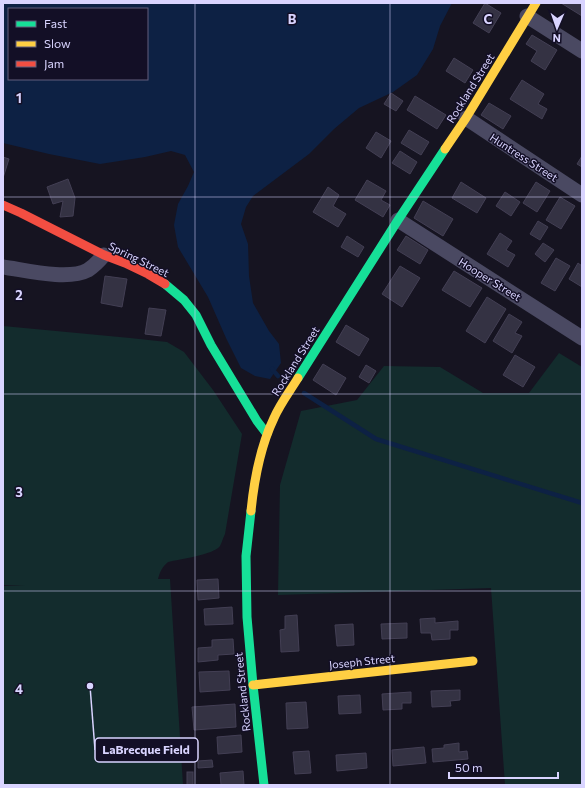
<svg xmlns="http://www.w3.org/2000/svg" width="585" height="788" viewBox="0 0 585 788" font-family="Commissioner,sans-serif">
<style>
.green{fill:#132c2d}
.water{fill:#0d2144;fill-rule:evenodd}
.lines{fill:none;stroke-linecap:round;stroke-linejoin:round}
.stream{stroke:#0d2144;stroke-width:4.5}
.building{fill:#343243;stroke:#433f54}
.street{stroke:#4a4962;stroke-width:15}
.fast{stroke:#16e098;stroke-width:9}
.slow{stroke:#ffcf43;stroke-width:9}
.jam{stroke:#f24e42;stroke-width:9}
.grid{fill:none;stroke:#d9d4ff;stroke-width:1;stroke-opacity:0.55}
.labels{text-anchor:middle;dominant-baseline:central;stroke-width:3;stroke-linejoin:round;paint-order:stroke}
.street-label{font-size:11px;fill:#d9d4ff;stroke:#130f26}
.grid-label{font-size:13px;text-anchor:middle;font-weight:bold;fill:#d9d4ff;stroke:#130f26;stroke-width:3;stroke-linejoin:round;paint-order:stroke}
.leader{fill:none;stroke:#d9d4ff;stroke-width:1.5}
.callout-dot{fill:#d9d4ff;stroke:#130f26;stroke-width:1.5}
.callout{fill:#130f26;stroke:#d9d4ff;stroke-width:1.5}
.callout-label{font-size:12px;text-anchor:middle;font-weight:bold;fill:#d9d4ff}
</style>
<rect width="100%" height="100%" fill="#161421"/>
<g class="green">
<path d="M3,326L130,338L167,342L184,352L213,390L242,434L225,534C223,538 222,542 220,546C213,555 180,559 168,562C162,567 160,572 158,579H170L183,785H3V586L25,585H3Z"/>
<polygon points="559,353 582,367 582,785 505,785 491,588 278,595 280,485 301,411 357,400 384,366 440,367 483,393 529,393"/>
</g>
<path class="water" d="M3,3H452L440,26L433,49L417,75L393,92L359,108L334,129L309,154L253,196L246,207L241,224L248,244L249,276L253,303L269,331L279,344L281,363L270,379L255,376L241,368L226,338L208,297L178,247L174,225L178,204L188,186L194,172L185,155L171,151L145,157L100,164L49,154L3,143ZM9,9H147V79H9Z"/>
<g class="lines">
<g class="stream">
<polyline points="272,369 278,376"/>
<polyline points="304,393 376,439 582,503"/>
</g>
</g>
<g class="building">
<polygon points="485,3 501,13 489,33 473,23"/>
<polygon points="561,3 582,3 582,16"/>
<polygon points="532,35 557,50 545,70 531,61 537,51 526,44"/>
<polygon points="454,58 473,70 465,83 446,71"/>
<polygon points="522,80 544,94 538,104 547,109 542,119 510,99"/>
<polygon points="391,93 403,101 396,111 384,104"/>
<polygon points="415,96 446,115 437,129 407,110"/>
<polygon points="489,103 511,116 503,129 481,115"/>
<polygon points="409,130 429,142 421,155 401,143"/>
<polygon points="376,132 391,141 381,158 366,148"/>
<polygon points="400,151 417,162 410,174 392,163"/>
<polygon points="582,156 582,167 577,164"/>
<polygon points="3,157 9,159 3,178"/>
<polygon points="68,179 75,198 73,216 60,217 63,201 53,204 47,187"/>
<polygon points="367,180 386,191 381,200 390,205 383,217 355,200"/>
<polygon points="461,182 486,198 477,213 452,198"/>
<polygon points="536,182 550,191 537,212 523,203"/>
<polygon points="328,187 339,195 333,206 346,214 338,227 313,212"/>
<polygon points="505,192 520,202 511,216 496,206"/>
<polygon points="560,197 575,206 561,229 546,220"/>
<polygon points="423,201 453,219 443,236 414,218"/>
<polygon points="538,221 548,227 540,240 530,234"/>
<polygon points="500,233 512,241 506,250 515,255 508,267 487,254"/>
<polygon points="347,236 364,247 358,257 341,247"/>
<polygon points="406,236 428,250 420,264 397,250"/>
<polygon points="543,243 554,250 545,262 535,254"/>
<polygon points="556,258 570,266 555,291 541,283"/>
<polygon points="578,263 582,266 582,287 569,279"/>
<polygon points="400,266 420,278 402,307 382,294"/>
<polygon points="454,271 482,288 470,307 442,290"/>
<polygon points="105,276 127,279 122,307 101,303"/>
<polygon points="487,297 506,309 485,343 466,331"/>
<polygon points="149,308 166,310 161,336 145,334"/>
<polygon points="509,314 522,322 515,333 522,336 512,353 493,341"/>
<polygon points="346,325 369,339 359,356 336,342"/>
<polygon points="515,355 535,367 523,387 503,375"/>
<polygon points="323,364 346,378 336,395 313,380"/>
<polygon points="366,365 376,371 369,383 359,377"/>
<polygon points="218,579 219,598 198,600 197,580"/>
<polygon points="232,607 233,624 205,625 204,609"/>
<polygon points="297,615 299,651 281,652 280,630 285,629 285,616"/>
<polygon points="435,618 435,623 458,621 458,630 450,630 450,639 432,640 431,633 421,633 420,619"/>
<polygon points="407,623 407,638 382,639 381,624"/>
<polygon points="353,624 354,645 337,646 335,625"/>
<polygon points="233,639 234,654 218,655 218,660 198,662 198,648 212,647 212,640"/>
<polygon points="229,671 230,690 200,692 199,672"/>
<polygon points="460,690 460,700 450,701 451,706 432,707 431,691"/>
<polygon points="411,692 411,703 402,703 402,709 383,710 382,694"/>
<polygon points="360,695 361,713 339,714 338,696"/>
<polygon points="306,702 308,728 287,729 286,703"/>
<polygon points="235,704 236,727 194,730 192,707"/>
<polygon points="241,735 242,752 218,754 217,737"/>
<polygon points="459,743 459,752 467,751 468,759 433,762 432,749 444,748 444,745"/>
<polygon points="424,747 426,763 393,766 392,750"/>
<polygon points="309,751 311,773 295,774 293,752"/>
<polygon points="366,753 367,768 337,771 336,755"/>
<polygon points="212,760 213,767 198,768 198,761"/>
<polygon points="243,771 244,785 221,785 220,773"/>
<rect x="187" y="772" width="6" height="13"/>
</g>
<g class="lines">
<g class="street">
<polyline points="527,16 582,51"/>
<polyline points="466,118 582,195"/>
<polyline points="398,220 582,338"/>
<path d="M3,267C25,270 68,281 88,270C94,266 99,261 104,255"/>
</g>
<g class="fast">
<polyline points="165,284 184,300 196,315 211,345 257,421 267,434"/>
<polyline points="298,378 398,220 445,149"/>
<polyline points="251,511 246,556 247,617 253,685 264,785"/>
</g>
<g class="slow">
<polyline points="445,149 466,118 536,3"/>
<path d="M251,511C254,481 261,445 274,418C280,404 290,391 298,378"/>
<polyline points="253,685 473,661"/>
</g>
<polyline class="jam" points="3,205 21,213 104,255 125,263 148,274 165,284"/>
</g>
<path class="grid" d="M195,3V785M390,3V785M3,197H582M3,394H582M3,591H582"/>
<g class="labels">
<g class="street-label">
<text transform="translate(470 88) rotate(-58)">Rockland Street</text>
<text transform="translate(524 157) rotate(33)">Huntress Street</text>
<text transform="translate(139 259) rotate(26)">Spring Street</text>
<text transform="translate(490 279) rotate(32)">Hooper Street</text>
<text transform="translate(295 361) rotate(-58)">Rockland Street</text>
<text transform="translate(362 661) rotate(-6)">Joseph Street</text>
<text transform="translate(242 692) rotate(-96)">Rockland Street</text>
</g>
</g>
<g class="grid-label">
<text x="292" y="24">B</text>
<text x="488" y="24">C</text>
<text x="19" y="103">1</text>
<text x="19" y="300">2</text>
<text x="19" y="497">3</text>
<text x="19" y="694">4</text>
</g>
<path class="leader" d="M90 686L95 750"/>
<circle class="callout-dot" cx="90" cy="686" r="4"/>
<rect class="callout" x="95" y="738" width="103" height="24" rx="4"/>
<g class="callout-label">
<text x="146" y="754">LaBrecque Field</text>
</g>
<rect width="585" height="788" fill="none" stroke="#d9d4ff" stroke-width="8"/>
<rect x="8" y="8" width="140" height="72" fill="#130f26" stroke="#625e7d"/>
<rect x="16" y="21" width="20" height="6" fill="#16e098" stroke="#625e7d"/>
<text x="44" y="28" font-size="12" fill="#d9d4ff">Fast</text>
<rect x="16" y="41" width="20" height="6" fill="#ffcf43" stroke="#625e7d"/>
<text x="44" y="48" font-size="12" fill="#d9d4ff">Slow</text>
<rect x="16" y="61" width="20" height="6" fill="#f24e42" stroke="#625e7d"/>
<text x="44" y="68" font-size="12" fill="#d9d4ff">Jam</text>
<g transform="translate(557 28) rotate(182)" stroke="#130f26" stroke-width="3" paint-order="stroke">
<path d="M0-3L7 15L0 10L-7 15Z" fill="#d9d4ff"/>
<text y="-6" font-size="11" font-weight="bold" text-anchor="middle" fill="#d9d4ff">N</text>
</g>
<path d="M449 772v6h109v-6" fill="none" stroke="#d9d4ff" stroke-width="2"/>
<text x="455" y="772" font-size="12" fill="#d9d4ff" stroke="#130f26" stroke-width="3" paint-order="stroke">50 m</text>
</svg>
